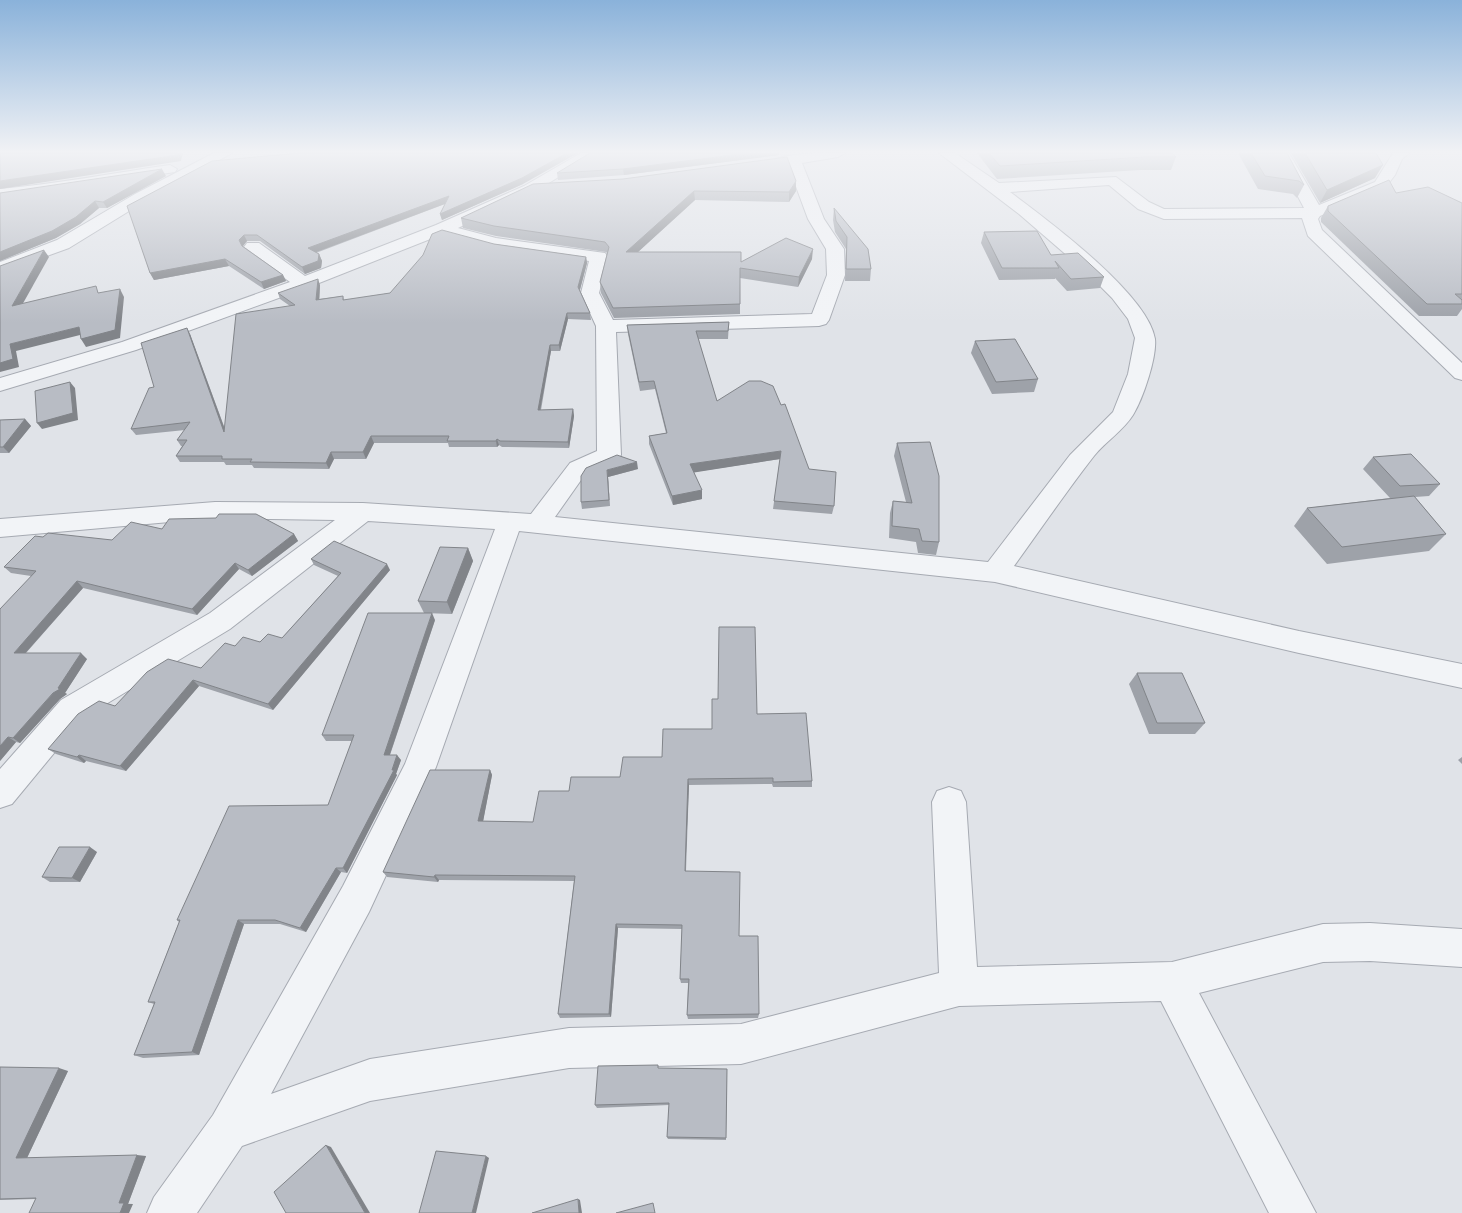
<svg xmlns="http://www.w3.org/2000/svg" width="1462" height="1213" viewBox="0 0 1462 1213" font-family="Barlow,sans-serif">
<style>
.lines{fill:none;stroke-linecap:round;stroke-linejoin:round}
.minor-casing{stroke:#a6aab2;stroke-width:2}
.minor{fill:#f2f4f7;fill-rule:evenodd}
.wall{fill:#9ea2a9}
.shaded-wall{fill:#818489}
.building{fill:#b8bcc4;stroke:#818489}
</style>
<rect width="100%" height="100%" fill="#e0e3e8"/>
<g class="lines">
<defs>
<g id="minor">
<polygon points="214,153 232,153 147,200 69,248 0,273 0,262 57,240 135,194"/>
<path d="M581,153H598L534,192L458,228L496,238L605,253L608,257L599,293L613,320L812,314L827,275L826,249L808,219L788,165L777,167L770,163C779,152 830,153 845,153L838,157L802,163L824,219L844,249L845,275L829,320L826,324L819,326L616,332L621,455L617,460L586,473L555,517L988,562L1070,455L1113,412L1128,374L1135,338L1128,319L1112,298L1085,271L1019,214L939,153H955L999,183L1116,177L1149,202L1164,209L1304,208L1275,153H1289L1319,205L1375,182L1393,153H1409L1402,159L1395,175L1385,188L1320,216L1318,219L1322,230L1462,363V380L1455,378L1308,236L1302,218L1164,219L1138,209L1109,185L1010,192C1046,219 1148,294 1155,339C1157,357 1143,399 1133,415C1123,431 1106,441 1094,456C1066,492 1040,530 1014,566L1299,631L1462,664V688L1299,653L995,582L519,531L436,767L369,912L271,1094L370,1059L569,1028L741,1024L939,973L932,802L937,791L949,787L961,791L966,802L977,967L1172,962L1323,924L1370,923L1462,929V967L1370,961L1323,962L1199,993L1316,1213H1269L1161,1001L959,1006L741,1064L569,1068L370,1101L242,1146L197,1213H147L154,1197L213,1115L343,886L405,764L495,529L368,521L230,629L83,718L12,804L0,808V769L61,700L210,613L335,520L215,518L0,537V519L215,502L363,503L531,514L570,463L597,451L596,326L581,293L589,261L496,248L443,234L309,287L136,350L0,391V378L122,342L290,282L247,251L244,247L247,243H259L305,276L436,225L524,186Z"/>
<path d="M170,165L177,169L175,172L86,185L60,193L0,199V189C57,184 113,173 170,165Z"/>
</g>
</defs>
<use href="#minor" class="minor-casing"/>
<use href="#minor" class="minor"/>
</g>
<g class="wall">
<polygon points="748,153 779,153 779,155 624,175 558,180 557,173"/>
<polygon points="977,153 1172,153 1176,157 1171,170 1140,170 997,179"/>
<polygon points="1238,153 1287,153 1304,185 1297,198 1293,194 1258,189"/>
<polygon points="1291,153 1376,153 1375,178 1320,203"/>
<polygon points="166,176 107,208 99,208 80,224 56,238 0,261 0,193"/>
<polygon points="623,179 796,191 789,202 695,200 638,252 741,262 812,259 798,287 740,278 740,314 614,318 601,293 600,282 607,253 606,252 496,236 463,228 461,218"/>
<polygon points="523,184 442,220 440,214 445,204 316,253 319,254 322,261 321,268 305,274 260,241 247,241 243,246 283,275 286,281 264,289 229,266 154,280 150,273 127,206"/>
<polygon points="1396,193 1462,203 1462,309 1457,316 1419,316 1321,222 1321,218 1328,206"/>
<polygon points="834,208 871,269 870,281 845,281 846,249 835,232 833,220"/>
<polygon points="984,232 1051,255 1104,277 1100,288 1067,291 1055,278 1055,279 999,280 981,243"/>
<polygon points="494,244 586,257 587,263 580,290 590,313 591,320 568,319 560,351 551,351 541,410 573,409 574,416 569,448 502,447 499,445 497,447 449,447 448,443 374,443 366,459 334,459 329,469 254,468 252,465 226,465 224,462 180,462 176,456 182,446 181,446 177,440 185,430 136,435 131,429 154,387 190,334 225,429 290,306 280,299 278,293 320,285 319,299 343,296 344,300 390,293"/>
<polygon points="729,322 728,339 698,339 717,401 809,469 834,506 832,514 773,509 780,459 694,472 702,499 673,505 649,444 649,436 666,433 655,389 640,391 628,334 627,325"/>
<polygon points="975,341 1038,379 1034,392 992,394 971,353"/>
<polygon points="25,419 31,426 9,453 0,453 0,420"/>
<polygon points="897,443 939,542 936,555 918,553 916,542 889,538 890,513 893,501 906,502 894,456"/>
<polygon points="1373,457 1440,484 1429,496 1415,497 1446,534 1429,551 1327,564 1294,526 1307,508 1390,498 1363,469"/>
<polygon points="638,469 608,477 610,506 582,509 581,502 581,476"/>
<polygon points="162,529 294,534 298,541 252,576 239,569 197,615 83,588 26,653 87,659 65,693 67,694 60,699 20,743 16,742 0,761 31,576 11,573 4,567 43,537 112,540"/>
<polygon points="468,548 473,561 452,614 424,613 418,601"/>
<polygon points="311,559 390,570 273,710 199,686 126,771 86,761 84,763 56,754 48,749 115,706 201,668 235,646 282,638 338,576 314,565"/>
<polygon points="435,620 390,755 401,760 396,774 397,775 347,873 341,872 306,932 280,924 244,924 199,1055 143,1058 134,1055 154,1004 148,1002 179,922 177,920 328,805 352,741 326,741 322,735"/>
<polygon points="1137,673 1205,723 1195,734 1149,734 1129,684"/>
<polygon points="757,714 812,781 812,787 773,787 772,784 689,785 686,871 739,936 759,1014 758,1018 688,1019 687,1015 688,983 681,983 680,979 682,929 618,928 611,1017 560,1018 558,1014 574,881 439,880 438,882 387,877 383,872 490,770 492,775 483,821 533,822 569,791 620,777 662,757 712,729"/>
<polygon points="1462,757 1462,764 1458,760"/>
<polygon points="97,852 80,882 50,882 42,877"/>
<polygon points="0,1067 68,1071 27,1158 146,1156 128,1204 133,1204 36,1199 0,1200"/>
<polygon points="659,1068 727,1069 726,1140 668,1139 667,1137 669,1105 597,1108 595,1105"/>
</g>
<g class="shaded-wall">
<polygon points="178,153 183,153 181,161 0,189 0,181"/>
<polygon points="567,153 578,153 523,184 442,220 440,214"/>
<polygon points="748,153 779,153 779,155 624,175 623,169"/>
<polygon points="1383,165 1375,178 1320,203 1327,190"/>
<polygon points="162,169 166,176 107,208 103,202"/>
<polygon points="796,181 796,191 789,202 789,192"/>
<polygon points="694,191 695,200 627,262 626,252"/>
<polygon points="449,196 450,202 311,254 308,248"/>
<polygon points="95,201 99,208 80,224 56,238 0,261 0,252"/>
<polygon points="244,235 247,241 242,247 239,240"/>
<polygon points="813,249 812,259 798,287 799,277"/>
<polygon points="44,250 49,257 17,314 12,306"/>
<polygon points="319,254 322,261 321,268 305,274 302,267"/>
<polygon points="586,257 587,263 579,293 578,287"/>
<polygon points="225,259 229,266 154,280 150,273"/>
<polygon points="283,275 286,281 264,289 261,282"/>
<polygon points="318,279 320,285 319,306 316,300"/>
<polygon points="120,289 124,297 120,338 86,347 81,339"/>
<polygon points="567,313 568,319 560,351 559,345"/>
<polygon points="79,327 84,334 16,351 19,367 0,372 0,363 10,344"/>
<polygon points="187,328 190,334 228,438 224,432"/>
<polygon points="550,345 551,351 539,416 538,410"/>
<polygon points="70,382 75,388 78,420 42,429 37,423"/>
<polygon points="573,409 574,416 569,448 568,442"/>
<polygon points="25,419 31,426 9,453 3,447"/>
<polygon points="371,436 374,443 366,459 363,452"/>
<polygon points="497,439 499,445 497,447 496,441"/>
<polygon points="781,451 780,459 691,473 690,464"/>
<polygon points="331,452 334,459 329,469 326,463"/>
<polygon points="637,462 638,469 608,477 610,506 607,470"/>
<polygon points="702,490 702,499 673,505 672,496"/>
<polygon points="294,534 298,541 252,576 248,570"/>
<polygon points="468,548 473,561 452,614 447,602"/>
<polygon points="235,563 239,569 197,615 192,609"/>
<polygon points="387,564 390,570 273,710 268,704"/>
<polygon points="77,581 83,588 21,658 14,653"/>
<polygon points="432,613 435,620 388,760 384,755"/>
<polygon points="81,653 87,659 65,693 67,694 60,699 20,743 13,738 58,688"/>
<polygon points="193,680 199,686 126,771 120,766"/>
<polygon points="8,737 16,742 0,761 0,746"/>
<polygon points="79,755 86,761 84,763 77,757"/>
<polygon points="397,755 401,760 396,774 397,775 347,873 343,868 392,770"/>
<polygon points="490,770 492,775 482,827 478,821"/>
<polygon points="688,779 689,785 685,876 685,871"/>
<polygon points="90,847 97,852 80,882 72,878"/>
<polygon points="336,868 341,872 306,932 300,928"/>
<polygon points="435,875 439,880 438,882 434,877"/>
<polygon points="238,920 244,924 199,1055 192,1052"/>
<polygon points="616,924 618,928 611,1017 609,1014"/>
<polygon points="59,1068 68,1071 26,1160 16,1158"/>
<polygon points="326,1145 331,1147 370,1213 365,1213"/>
<polygon points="137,1155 146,1156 128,1204 133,1204 129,1213 120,1213 119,1203"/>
<polygon points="486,1156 489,1158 476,1213 472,1213"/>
<polygon points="578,1199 580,1200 582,1213 579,1213"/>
</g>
<g class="building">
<polygon points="0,153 178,153 178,155 0,181"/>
<polygon points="300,153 567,153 522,178 440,214 449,196 308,248 319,254 318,261 302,267 257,235 244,235 239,240 242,246 283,275 261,282 225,259 150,273 127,206 212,161"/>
<polygon points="590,153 748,153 623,169 557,173"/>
<polygon points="989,153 1172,153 1176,157 1145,157 1000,166"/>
<polygon points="1251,153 1287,153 1304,185 1299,181 1265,176"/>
<polygon points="1305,153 1376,153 1383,165 1327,190"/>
<polygon points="787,157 796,181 789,192 694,191 626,252 741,252 741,262 786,238 813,249 799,277 740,268 740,304 613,308 600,282 609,247 605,242 494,226 461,218 533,184 623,179"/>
<polygon points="162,169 103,202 95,201 76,217 52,231 0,252 0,193"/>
<polygon points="1389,180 1396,193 1428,187 1462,203 1462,294 1455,294 1462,300 1462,304 1427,304 1328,211 1328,206"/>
<polygon points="834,208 868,249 871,269 846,269 847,237 836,221"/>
<polygon points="442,230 494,244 586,257 578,287 590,313 567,313 559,345 550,345 538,410 573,409 568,442 500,441 497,439 496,441 447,441 449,436 371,436 363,452 331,452 326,463 250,462 252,459 222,459 222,456 176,456 187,440 177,440 190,422 131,429 149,388 154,387 141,343 187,328 224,432 236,314 295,305 278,293 318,279 316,300 343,296 343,300 390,293 423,255 432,234"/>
<polygon points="1037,231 1051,255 1078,253 1104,277 1071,279 1055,261 1059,268 1002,268 984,232"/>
<polygon points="44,250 12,306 96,286 98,293 120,289 115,330 81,339 79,327 10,344 13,359 0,363 0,266"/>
<polygon points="729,322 728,331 696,331 717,401 749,381 761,381 773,386 781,405 785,404 809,469 836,472 834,506 774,501 781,451 690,464 702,490 672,496 649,436 667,433 654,381 639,382 627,325"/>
<polygon points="1015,339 1038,379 996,382 975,341"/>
<polygon points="70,382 73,413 37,423 35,391"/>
<polygon points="25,419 3,447 0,447 0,420"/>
<polygon points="930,442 939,476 939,542 922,541 919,529 892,526 893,501 912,503 897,443"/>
<polygon points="1411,454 1440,484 1400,486 1373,457"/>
<polygon points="617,455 637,462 607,470 609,500 581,502 581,476 586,468"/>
<polygon points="1414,496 1446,534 1342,547 1307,508"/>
<polygon points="219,514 256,514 294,534 248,570 235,563 192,609 77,581 14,653 81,653 58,688 60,689 53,693 13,738 8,737 0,746 0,609 36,571 4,567 35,536 43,537 48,533 112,540 131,522 162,529 169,519 216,518"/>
<polygon points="334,541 387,564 268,704 193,680 120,766 79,755 77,757 48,749 78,714 99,701 115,706 147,672 168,659 201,668 225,643 235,646 243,637 260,642 268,634 282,638 341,573 311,559"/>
<polygon points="440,547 468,548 447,602 418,601"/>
<polygon points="368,613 432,613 384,755 397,755 392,770 394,770 343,868 336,868 300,928 275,920 238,920 192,1052 134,1055 155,1002 148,1002 180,920 177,920 229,806 328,805 354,735 322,735"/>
<polygon points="719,627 755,627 757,714 806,713 812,781 773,782 773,778 688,779 685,871 740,872 739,936 758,936 759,1014 687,1015 689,979 680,979 682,925 616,924 609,1014 558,1014 575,876 435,875 434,877 383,872 430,770 490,770 478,821 533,822 539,791 569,791 571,777 620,777 623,757 662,757 663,729 712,729 712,699 718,699"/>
<polygon points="1137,673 1182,673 1205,723 1157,723"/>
<polygon points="59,847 90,847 72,878 42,877"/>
<polygon points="658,1065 658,1068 727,1069 726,1138 667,1137 669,1103 595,1105 598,1066"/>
<polygon points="0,1067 59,1068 16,1158 137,1155 119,1203 124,1203 120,1213 29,1213 36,1198 0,1199"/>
<polygon points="326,1145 365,1213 286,1213 274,1192"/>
<polygon points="436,1151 486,1156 472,1213 419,1213"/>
<polygon points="578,1199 579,1213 532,1213"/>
<polygon points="653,1203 655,1213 616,1213"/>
</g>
<linearGradient id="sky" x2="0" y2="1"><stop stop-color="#8ab2da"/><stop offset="0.47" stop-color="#f1f2f5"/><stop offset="1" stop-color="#f1f2f5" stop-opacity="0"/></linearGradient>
<rect width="1462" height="323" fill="url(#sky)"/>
</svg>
